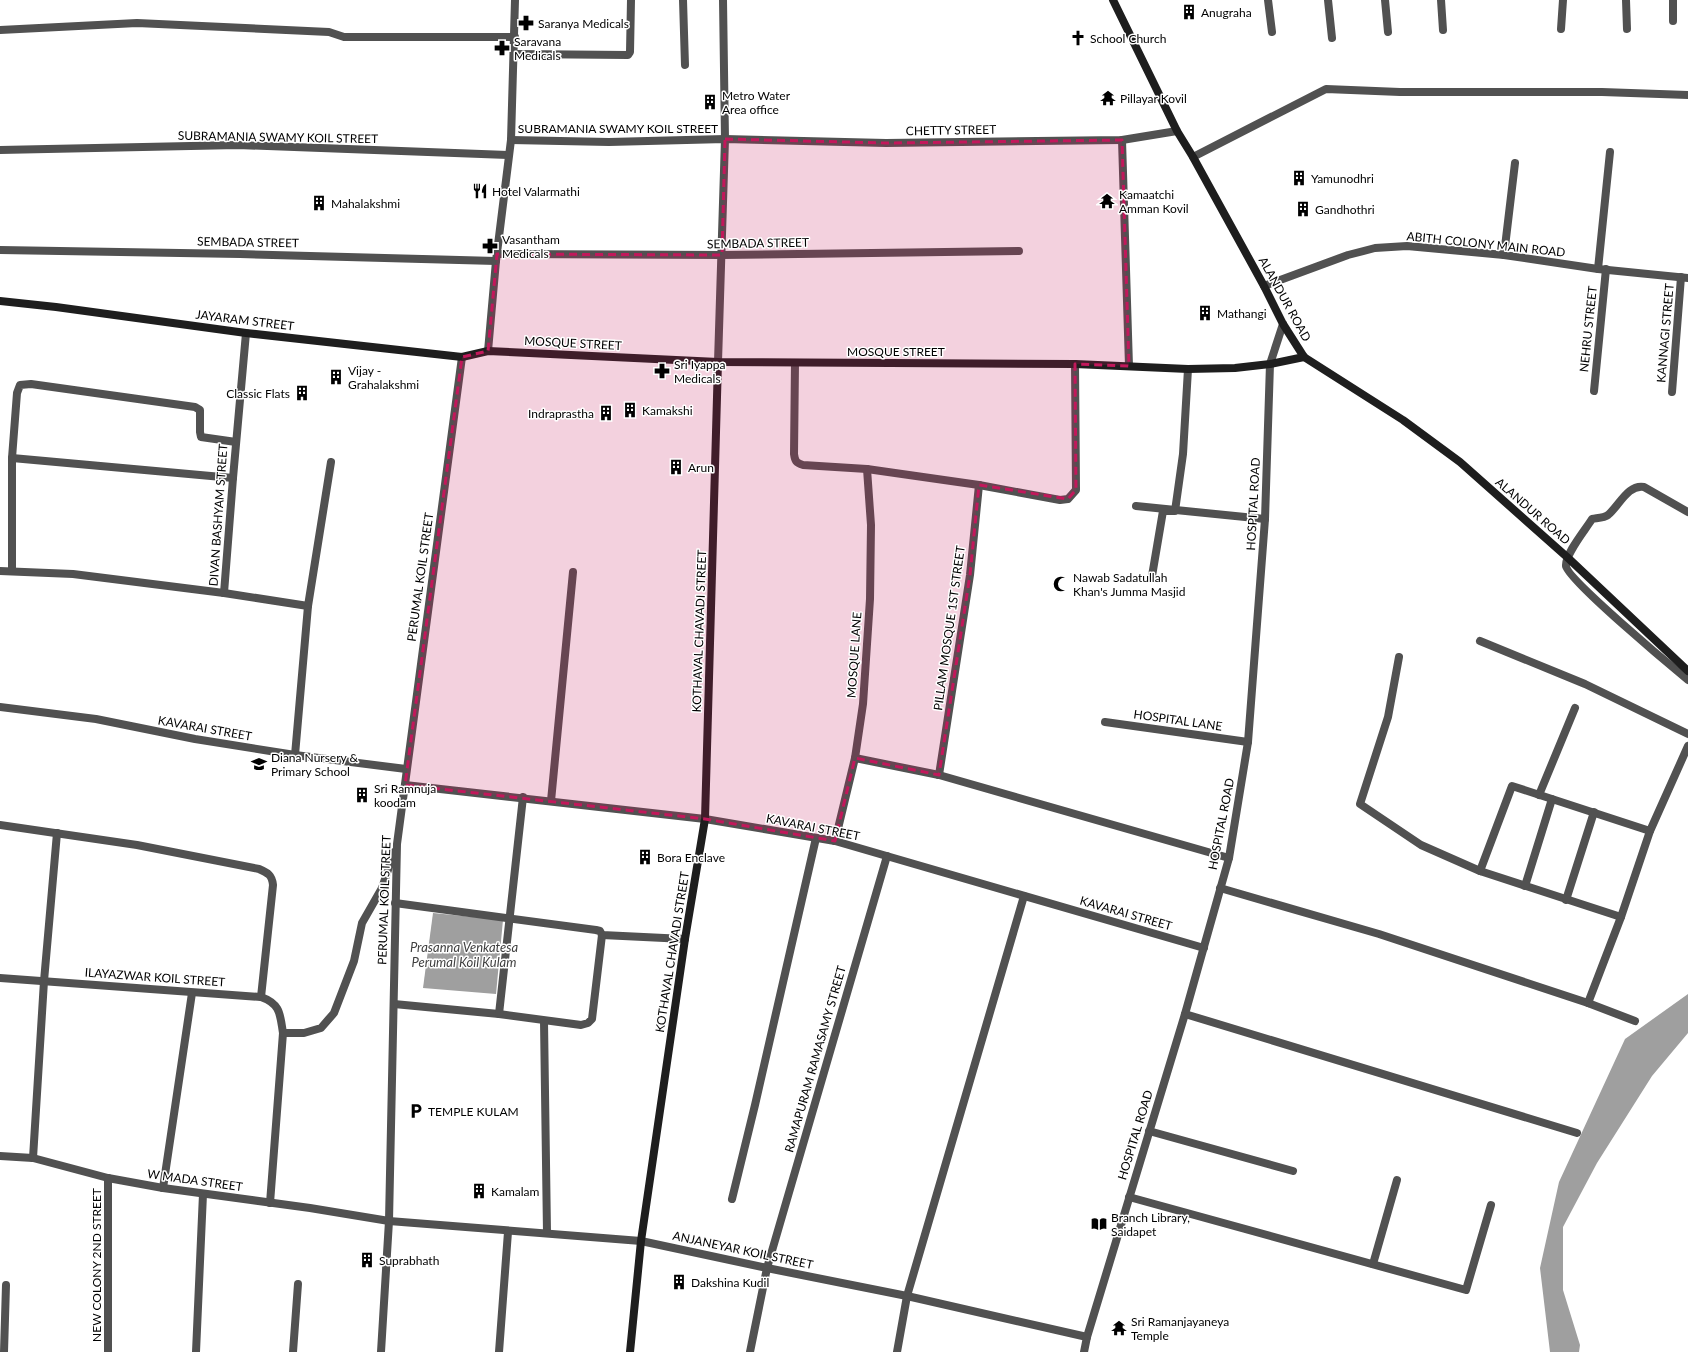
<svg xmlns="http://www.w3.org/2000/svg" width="1688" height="1352" viewBox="0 0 1688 1352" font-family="Lato,sans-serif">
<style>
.water{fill:#9f9f9f}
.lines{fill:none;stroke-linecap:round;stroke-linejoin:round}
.street{stroke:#515151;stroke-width:8}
.secondary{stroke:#1e1e1e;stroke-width:8}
.marked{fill:#c2185b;fill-opacity:0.2;stroke:#c2185b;stroke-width:3;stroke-dasharray:8 5;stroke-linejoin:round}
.labels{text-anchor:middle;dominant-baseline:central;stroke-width:3;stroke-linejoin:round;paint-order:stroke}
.poi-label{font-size:12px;fill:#000;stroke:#fff;text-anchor:start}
.street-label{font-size:12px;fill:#000;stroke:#fff}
.water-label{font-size:13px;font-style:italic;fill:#404040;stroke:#fff}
</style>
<rect width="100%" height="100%" fill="#fff"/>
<g class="water">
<polygon points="433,913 503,920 496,994 423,988"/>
<polygon points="1688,994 1688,1033 1652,1076 1597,1163 1563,1227 1563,1290 1580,1345 1579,1352 1550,1352 1540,1268 1559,1182 1625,1039"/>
</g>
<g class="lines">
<g class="street">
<polyline points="683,0 685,65"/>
<polyline points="1268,0 1272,32"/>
<polyline points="1328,0 1332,38"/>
<polyline points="1385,0 1388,32"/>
<polyline points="1441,0 1443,30"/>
<polyline points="1626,0 1627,29"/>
<polyline points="1673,21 1673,0"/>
<polyline points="1561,29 1563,0"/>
<polyline points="0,30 137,23 329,32 344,37 515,37"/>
<polyline points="514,54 628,55 630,52 631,0"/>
<polyline points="511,140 609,142 725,139 886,143 1122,140 1177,131"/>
<polyline points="1122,140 1129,366"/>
<polyline points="0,150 238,145 508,155"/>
<polyline points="1193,157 1326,89 1400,92 1602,92 1688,95"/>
<polyline points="0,250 240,254 496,261"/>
<polyline points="497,254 722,255 1019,251"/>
<polyline points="1504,255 1515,163"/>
<polyline points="1598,269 1610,152"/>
<polyline points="1264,286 1348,255 1375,248 1407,246 1504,255 1598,269 1688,278"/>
<polyline points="488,351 496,261 511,140 515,0"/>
<polyline points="718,362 725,139 723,0"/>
<path d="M795,363L794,454C795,461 796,463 803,465L867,469L979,485L1060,500L1068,499L1076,490L1075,364"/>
<polyline points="1594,391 1606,269"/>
<polyline points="1672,392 1681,277"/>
<polyline points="12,458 233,478"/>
<polyline points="1136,506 1265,519"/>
<path d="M1688,512L1644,487C1628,484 1619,506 1608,515C1604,518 1597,518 1592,519C1586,529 1565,554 1566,566C1567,579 1671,666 1688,680"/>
<polyline points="0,571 73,574 224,593 233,478 246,333"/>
<polyline points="12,571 12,458 17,393 20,385 31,384 195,407 200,410 200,432 201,437 236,442"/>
<polyline points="1152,576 1163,511 1175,511 1183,454 1188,369"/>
<polyline points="224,593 308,606"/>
<polyline points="1480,641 1585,684 1688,734"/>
<polyline points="1399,657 1388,717 1360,804 1421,845 1480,871 1621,917"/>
<polyline points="0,707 96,719 195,739 295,755 406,769"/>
<polyline points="1105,722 1248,742"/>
<polyline points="295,755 308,606 331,462"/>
<polyline points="855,758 939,775 1229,858"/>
<polyline points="939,775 970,575 979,485"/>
<polyline points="405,785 705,819 835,841 1204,948"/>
<polyline points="1539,795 1575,708"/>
<polyline points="551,801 573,572"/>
<path d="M0,825L137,845L259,869C268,873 272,875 273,885L261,997"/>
<polyline points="835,841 855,758 863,704 870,599 871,525 867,469"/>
<polyline points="1480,871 1512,786 1650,831"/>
<polyline points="1525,886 1552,799"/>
<polyline points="1220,888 1379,934 1588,1003 1635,1021"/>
<polyline points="1566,900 1594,812"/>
<polyline points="395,903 596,930 600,931 602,935 685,939"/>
<path d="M0,978L261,997C281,1004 280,1015 283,1033L270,1203"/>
<polyline points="1588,1003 1621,917 1650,831 1688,746"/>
<polyline points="394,1004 499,1014 581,1025 588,1023 592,1019 602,935"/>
<polyline points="499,1014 523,797"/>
<polyline points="1185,1014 1577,1133"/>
<polyline points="544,1021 547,1233"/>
<polyline points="283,1033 304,1033 321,1028 334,1013 354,961 362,923 382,888 394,852"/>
<polyline points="1149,1131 1293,1171"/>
<polyline points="0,1156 33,1158 108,1178 163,1188 310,1208 389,1221 641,1241 767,1268 907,1296 1087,1337"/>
<polyline points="33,1158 44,981 57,833"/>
<polyline points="108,1178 108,1352"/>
<polyline points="163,1188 192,993"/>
<polyline points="1129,1197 1466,1290 1491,1205"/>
<polyline points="732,1199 755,1105 816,838"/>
<polyline points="1373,1264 1397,1180"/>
<polyline points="4,1352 6,1285"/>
<polyline points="196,1352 203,1194"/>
<polyline points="293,1352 298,1284"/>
<polyline points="381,1352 389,1221 397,844 462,357"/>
<polyline points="499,1352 508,1232"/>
<polyline points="750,1352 767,1268 887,856"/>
<polyline points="897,1352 907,1296 1024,896"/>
<polyline points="1084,1352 1087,1337 1185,1014 1229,858 1248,742 1265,519 1270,364 1283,324"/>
</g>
<g class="secondary">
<polyline points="1113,0 1177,131 1193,157 1264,286 1283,324 1304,357 1403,420 1460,462 1567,557 1688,671"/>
<polyline points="0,301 56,307 246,333 462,357 488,351 718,362 1075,364 1188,369 1235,368 1270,364 1304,357"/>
<polyline points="630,1352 641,1241 685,939 705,819 718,362"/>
</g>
</g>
<path class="marked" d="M725,139L886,143L1122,140L1129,366L1075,364L1076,490L1068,499L979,485L970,575L939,775L855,758L835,841L705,819L405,785L462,357L488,351L497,254L722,255Z"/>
<defs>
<symbol id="building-bare" viewBox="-9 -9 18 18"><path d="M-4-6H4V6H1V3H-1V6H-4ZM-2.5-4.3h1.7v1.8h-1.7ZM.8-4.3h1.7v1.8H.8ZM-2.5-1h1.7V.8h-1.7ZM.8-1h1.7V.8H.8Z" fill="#000" stroke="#fff" stroke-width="2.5" paint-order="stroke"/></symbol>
<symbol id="pharmacy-bare" viewBox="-9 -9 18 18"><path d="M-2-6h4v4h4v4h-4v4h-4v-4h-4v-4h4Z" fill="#000" stroke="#fff" stroke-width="2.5" paint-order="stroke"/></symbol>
<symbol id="church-bare" viewBox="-9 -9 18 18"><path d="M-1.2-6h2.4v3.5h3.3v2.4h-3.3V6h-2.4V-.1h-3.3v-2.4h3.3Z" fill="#000" stroke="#fff" stroke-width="2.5" paint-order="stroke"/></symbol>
<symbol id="temple-bare" viewBox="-9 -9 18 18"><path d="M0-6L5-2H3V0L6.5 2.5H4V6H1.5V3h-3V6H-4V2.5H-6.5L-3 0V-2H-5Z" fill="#000" stroke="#fff" stroke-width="2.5" paint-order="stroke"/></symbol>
<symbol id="restaurant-bare" viewBox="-9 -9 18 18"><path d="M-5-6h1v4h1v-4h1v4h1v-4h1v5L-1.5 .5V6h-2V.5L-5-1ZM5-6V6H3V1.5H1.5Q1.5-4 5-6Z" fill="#000" stroke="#fff" stroke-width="2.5" paint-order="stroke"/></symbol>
<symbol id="mosque-bare" viewBox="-9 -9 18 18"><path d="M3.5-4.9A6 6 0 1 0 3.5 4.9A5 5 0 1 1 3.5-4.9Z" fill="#000" stroke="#fff" stroke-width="2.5" paint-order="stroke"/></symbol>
<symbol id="school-bare" viewBox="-9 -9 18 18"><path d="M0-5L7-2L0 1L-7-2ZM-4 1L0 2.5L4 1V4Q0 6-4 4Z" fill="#000" stroke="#fff" stroke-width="2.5" paint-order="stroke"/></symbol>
<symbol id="parking-bare" viewBox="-9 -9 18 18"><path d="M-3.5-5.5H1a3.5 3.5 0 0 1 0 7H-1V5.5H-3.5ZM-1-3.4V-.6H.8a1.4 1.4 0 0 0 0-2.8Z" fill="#000" stroke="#fff" stroke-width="2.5" paint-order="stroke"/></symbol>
<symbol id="library-bare" viewBox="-9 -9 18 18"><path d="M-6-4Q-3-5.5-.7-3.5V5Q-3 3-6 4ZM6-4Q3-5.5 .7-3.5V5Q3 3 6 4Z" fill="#000" stroke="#fff" stroke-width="2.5" paint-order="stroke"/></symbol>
</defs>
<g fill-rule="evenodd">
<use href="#building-bare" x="1178" y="1" width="22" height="22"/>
<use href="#pharmacy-bare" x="515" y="12" width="22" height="22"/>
<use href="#church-bare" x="1067" y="27" width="22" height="22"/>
<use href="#pharmacy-bare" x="491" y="37" width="22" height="22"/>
<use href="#temple-bare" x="1097" y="87" width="22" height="22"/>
<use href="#building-bare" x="699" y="91" width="22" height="22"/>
<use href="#building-bare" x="1288" y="167" width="22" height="22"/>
<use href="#restaurant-bare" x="469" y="180" width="22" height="22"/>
<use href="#temple-bare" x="1096" y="190" width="22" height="22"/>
<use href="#building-bare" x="308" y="192" width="22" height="22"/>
<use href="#building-bare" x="1292" y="198" width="22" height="22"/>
<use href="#pharmacy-bare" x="479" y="235" width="22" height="22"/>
<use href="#building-bare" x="1194" y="302" width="22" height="22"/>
<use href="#pharmacy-bare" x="651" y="360" width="22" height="22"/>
<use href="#building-bare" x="325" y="366" width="22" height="22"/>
<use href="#building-bare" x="291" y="382" width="22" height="22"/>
<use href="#building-bare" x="619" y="399" width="22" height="22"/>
<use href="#building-bare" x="595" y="402" width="22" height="22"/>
<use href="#building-bare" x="665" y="456" width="22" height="22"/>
<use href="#mosque-bare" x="1050" y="573" width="22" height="22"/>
<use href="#school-bare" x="248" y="753" width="22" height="22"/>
<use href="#building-bare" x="351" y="784" width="22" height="22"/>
<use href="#building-bare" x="634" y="846" width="22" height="22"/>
<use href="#parking-bare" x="405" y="1100" width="22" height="22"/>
<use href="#building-bare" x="468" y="1180" width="22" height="22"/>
<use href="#library-bare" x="1088" y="1213" width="22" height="22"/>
<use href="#building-bare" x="356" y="1249" width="22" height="22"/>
<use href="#building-bare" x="668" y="1271" width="22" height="22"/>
<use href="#temple-bare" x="1108" y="1317" width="22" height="22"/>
</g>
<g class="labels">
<g class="poi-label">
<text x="1201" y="12">Anugraha</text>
<text x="538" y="23">Saranya Medicals</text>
<text x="1090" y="38">School Church</text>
<text x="514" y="41">Saravana<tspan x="514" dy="14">Medicals</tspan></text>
<text x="722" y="95">Metro Water<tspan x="722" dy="14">Area office</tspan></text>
<text x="1120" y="98">Pillayar Kovil</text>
<text x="1311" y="178">Yamunodhri</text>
<text x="492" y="191">Hotel Valarmathi</text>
<text x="1119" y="194">Kamaatchi<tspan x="1119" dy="14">Amman Kovil</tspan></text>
<text x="331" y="203">Mahalakshmi</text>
<text x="1315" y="209">Gandhothri</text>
<text x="502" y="239">Vasantham<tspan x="502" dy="14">Medicals</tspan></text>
<text x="1217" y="313">Mathangi</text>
<text x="674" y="364">Sri Iyappa<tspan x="674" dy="14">Medicals</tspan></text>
<text x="348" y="370">Vijay -<tspan x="348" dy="14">Grahalakshmi</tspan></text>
<text x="290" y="393" text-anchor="end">Classic Flats</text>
<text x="642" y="410">Kamakshi</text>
<text x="594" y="413" text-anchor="end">Indraprastha</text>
<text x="688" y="467">Arun</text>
<text x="1073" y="577">Nawab Sadatullah<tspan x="1073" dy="14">Khan's Jumma Masjid</tspan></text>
<text x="271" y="757">Diana Nursery &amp;<tspan x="271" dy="14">Primary School</tspan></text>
<text x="374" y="788">Sri Ramnuja<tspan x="374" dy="14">koodam</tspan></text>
<text x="657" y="857">Bora Enclave</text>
<text x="428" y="1111">TEMPLE KULAM</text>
<text x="491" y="1191">Kamalam</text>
<text x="1111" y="1217">Branch Library,<tspan x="1111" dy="14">Saidapet</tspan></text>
<text x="379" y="1260">Suprabhath</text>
<text x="691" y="1282">Dakshina Kudil</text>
<text x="1131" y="1321">Sri Ramanjayaneya<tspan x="1131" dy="14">Temple</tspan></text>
</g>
<g class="street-label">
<text x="618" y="128">SUBRAMANIA SWAMY KOIL STREET</text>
<text transform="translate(951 130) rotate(-1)">CHETTY STREET</text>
<text transform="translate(278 137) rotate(1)">SUBRAMANIA SWAMY KOIL STREET</text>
<text transform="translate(248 242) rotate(1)">SEMBADA STREET</text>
<text transform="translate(758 243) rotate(-1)">SEMBADA STREET</text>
<text transform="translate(1486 244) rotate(6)">ABITH COLONY MAIN ROAD</text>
<text transform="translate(1285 299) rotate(61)">ALANDUR ROAD</text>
<text transform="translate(245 320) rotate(7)">JAYARAM STREET</text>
<text transform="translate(1588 329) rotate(-84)">NEHRU STREET</text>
<text transform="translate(1665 333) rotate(-85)">KANNAGI STREET</text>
<text transform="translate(573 343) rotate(3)">MOSQUE STREET</text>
<text x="896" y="351">MOSQUE STREET</text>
<text transform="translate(1253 504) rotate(-87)">HOSPITAL ROAD</text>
<text transform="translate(1533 511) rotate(41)">ALANDUR ROAD</text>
<text transform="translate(218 515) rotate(-86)">DIVAN BASHYAM STREET</text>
<text transform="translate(420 577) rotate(-82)">PERUMAL KOIL STREET</text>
<text transform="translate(949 628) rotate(-82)">PILLAM MOSQUE 1ST STREET</text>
<text transform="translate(699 631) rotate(-88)">KOTHAVAL CHAVADI STREET</text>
<text transform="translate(854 655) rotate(-86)">MOSQUE LANE</text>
<text transform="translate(1178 720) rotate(8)">HOSPITAL LANE</text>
<text transform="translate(205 728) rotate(10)">KAVARAI STREET</text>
<text transform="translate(1221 824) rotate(-79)">HOSPITAL ROAD</text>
<text transform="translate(813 827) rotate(11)">KAVARAI STREET</text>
<text transform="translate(384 900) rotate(-88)">PERUMAL KOIL STREET</text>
<text transform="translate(1126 913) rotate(16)">KAVARAI STREET</text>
<text transform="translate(672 952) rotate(-81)">KOTHAVAL CHAVADI STREET</text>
<text transform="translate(155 977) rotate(4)">ILAYAZWAR KOIL STREET</text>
<text transform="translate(815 1059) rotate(-74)">RAMAPURAM RAMASAMY STREET</text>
<text transform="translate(1135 1135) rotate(-73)">HOSPITAL ROAD</text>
<text transform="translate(195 1180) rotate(8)">W MADA STREET</text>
<text transform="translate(743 1250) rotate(12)">ANJANEYAR KOIL STREET</text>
<text transform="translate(96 1265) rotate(-90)">NEW COLONY 2ND STREET</text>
</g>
<g class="water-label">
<text x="464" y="947">Prasanna Venkatesa<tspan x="464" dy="15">Perumal Koil Kulam</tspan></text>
</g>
</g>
</svg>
